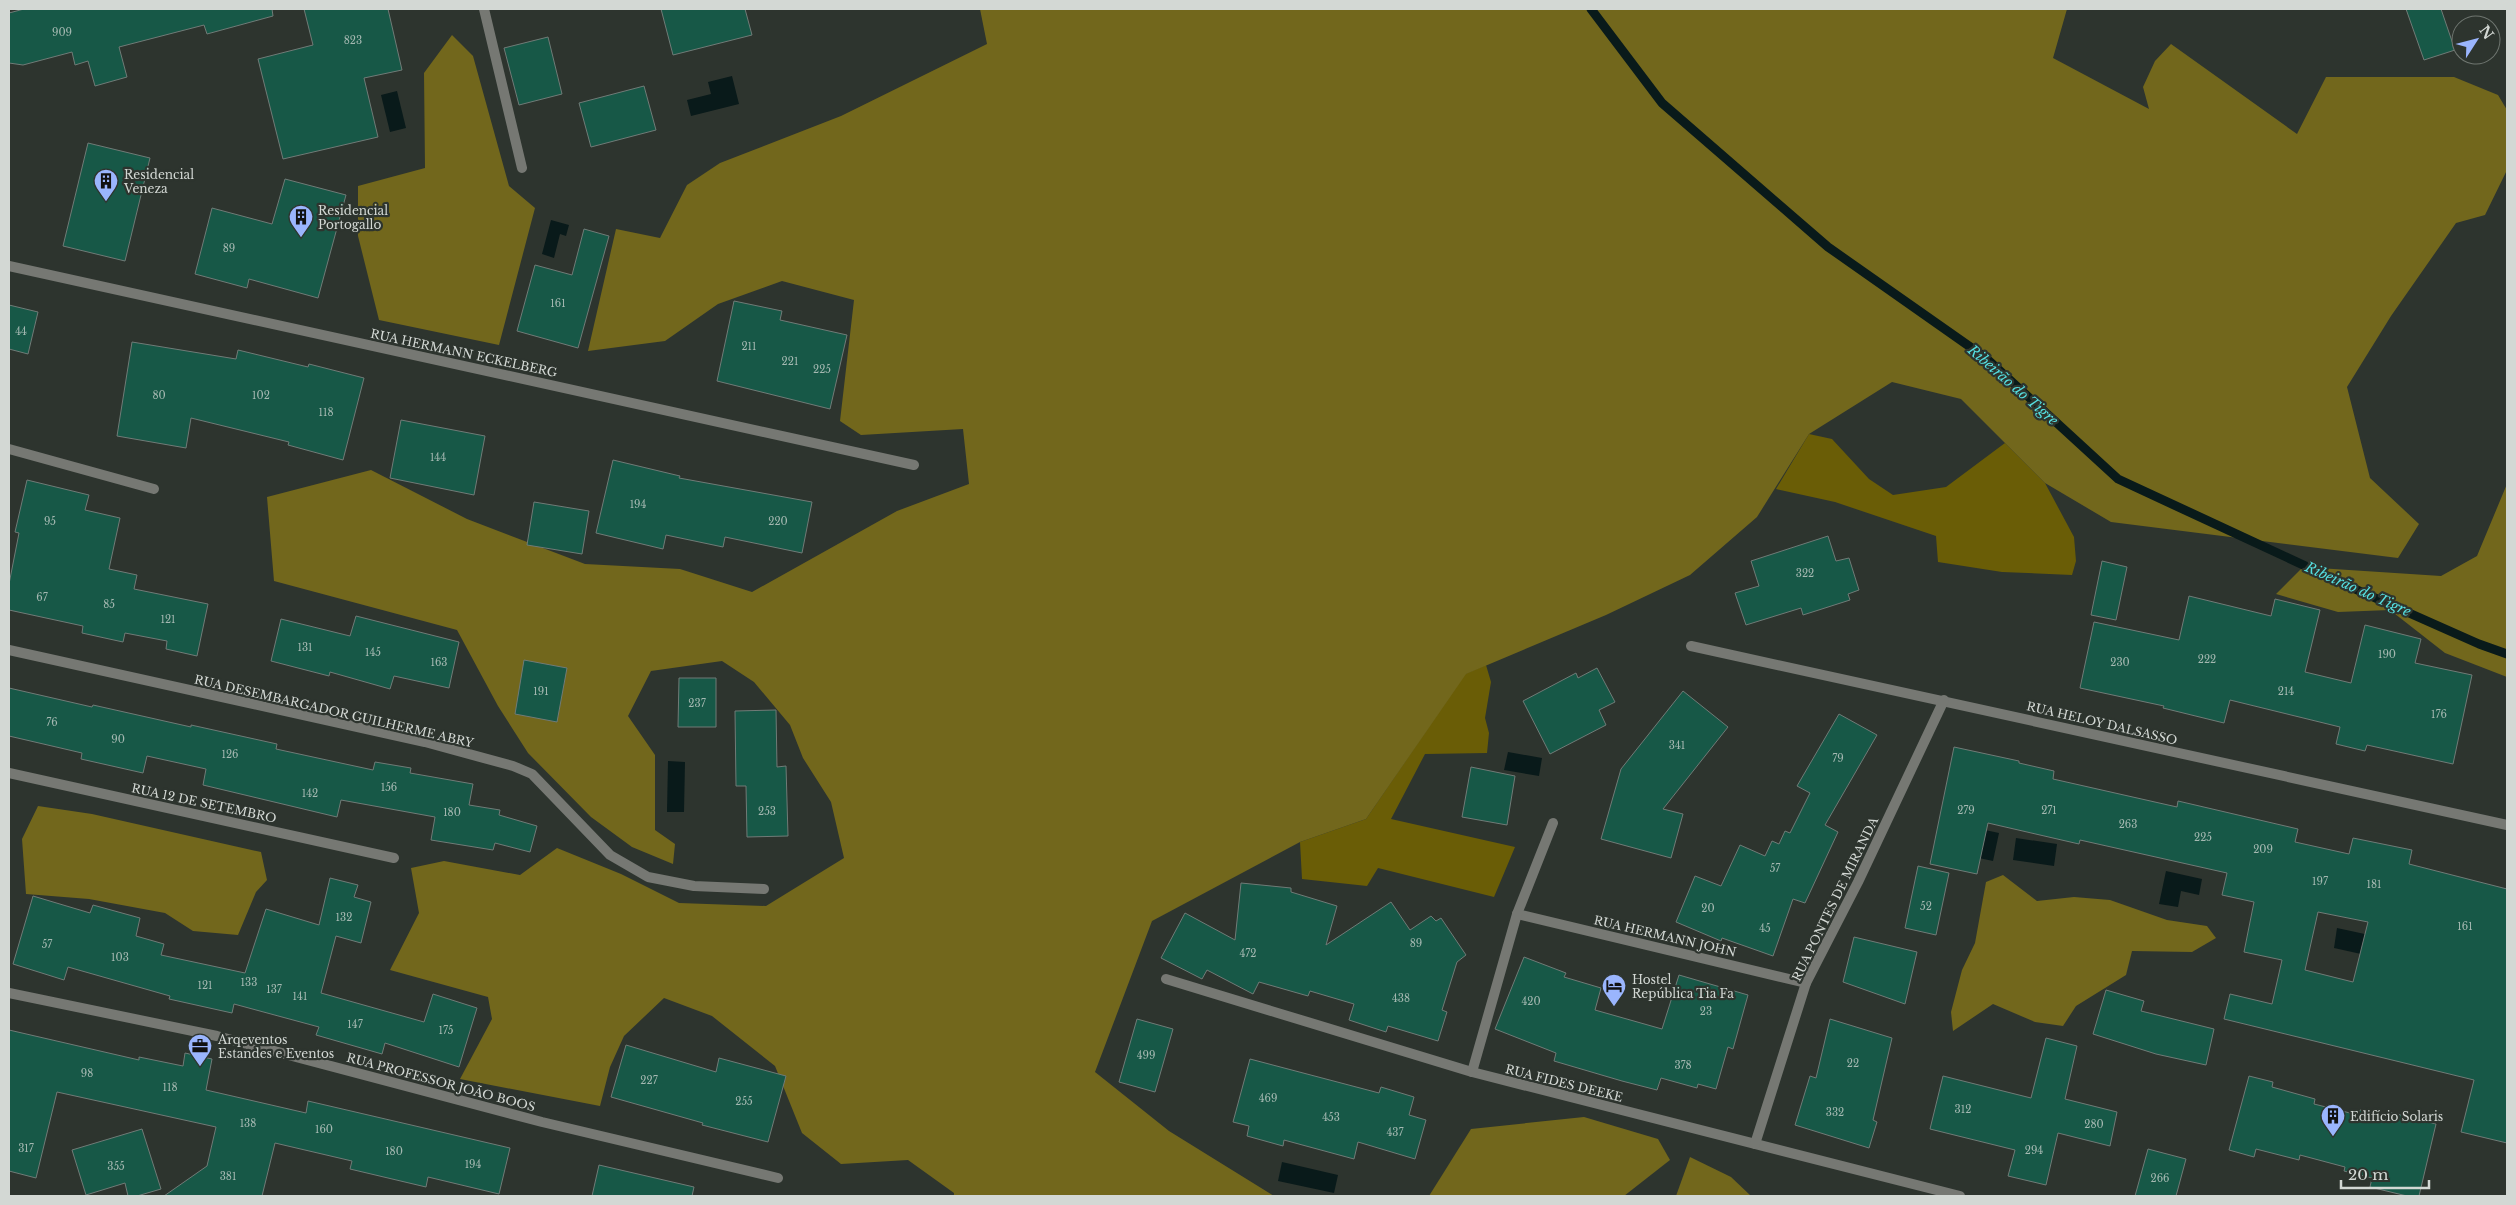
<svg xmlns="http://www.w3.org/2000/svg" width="2516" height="1205" viewBox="0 0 2516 1205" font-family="'Libre Baskerville',serif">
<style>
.green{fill:#6a5d06}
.forest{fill:#72671c}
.water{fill:#091a1a}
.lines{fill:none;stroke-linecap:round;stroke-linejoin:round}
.stream{stroke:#091a1a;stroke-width:9}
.building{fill:#175847;stroke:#707b77;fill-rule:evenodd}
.lane{stroke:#767873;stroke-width:10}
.street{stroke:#767873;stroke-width:10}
.labels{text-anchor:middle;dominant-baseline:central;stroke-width:4.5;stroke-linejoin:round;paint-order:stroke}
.number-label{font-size:10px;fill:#a4b8b1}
.poi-label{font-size:12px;fill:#d3d8d4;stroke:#2d342e;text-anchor:start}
.street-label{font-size:12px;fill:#d3d8d4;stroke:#2d342e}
.water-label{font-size:14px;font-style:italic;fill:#55dee0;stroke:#2d342e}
</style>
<rect width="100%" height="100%" fill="#2d342e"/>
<g class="green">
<polygon points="1809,434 1832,439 1869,479 1893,495 1946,487 2005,443 2045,483 2074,537 2076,561 2072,575 2002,572 1938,562 1936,536 1835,502 1776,489"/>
<polygon points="1486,665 1491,682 1485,718 1489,733 1487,753 1425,754 1391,819 1515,847 1494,897 1378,868 1367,886 1302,879 1300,842 1366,819 1465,674"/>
</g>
<g class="forest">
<polygon points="980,9 2067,9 2053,58 2149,109 2143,87 2155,61 2171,44 2297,134 2326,77 2454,77 2498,95 2507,110 2507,170 2485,215 2456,223 2391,316 2347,387 2370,478 2419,524 2398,558 2111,522 2045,483 1961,399 1892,382 1809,434 1757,517 1690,575 1606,615 1466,674 1366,819 1300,842 1152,921 1095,1072 1169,1131 1274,1196 954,1196 954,1193 908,1160 841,1164 802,1133 775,1066 712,1016 664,998 624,1036 610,1067 600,1106 460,1079 492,1019 488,997 390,970 419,913 411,868 444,861 520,875 557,848 621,874 679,903 766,906 844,858 831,802 803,758 790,725 754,682 722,661 651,671 628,716 655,755 655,830 675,844 673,864 632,847 591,817 528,753 498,706 457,630 274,581 267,497 371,470 467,519 585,564 680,569 752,592 897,511 969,484 963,429 861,435 840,421 854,300 782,281 718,304 665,341 588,351 616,229 660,238 687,185 720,163 841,116 987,44"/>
<polygon points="452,35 473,56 509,186 535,208 499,345 379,320 358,236 358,186 425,168 424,73"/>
<polygon points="2507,484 2507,677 2445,653 2390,610 2338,612 2276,594 2303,567 2441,576 2477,556"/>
<polygon points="38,806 92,814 261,852 267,880 256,892 238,935 193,931 165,913 89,899 26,894 22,839"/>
<polygon points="2003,875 2037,901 2074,897 2110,900 2167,920 2207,926 2216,938 2192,952 2132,951 2126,975 2076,1006 2063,1026 2035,1022 1993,1004 1953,1031 1951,1012 1962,970 1975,943 1986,882"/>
<polygon points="1584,1117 1658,1139 1670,1160 1624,1196 1429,1196 1471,1129"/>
<polygon points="1690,1157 1731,1177 1751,1196 1676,1196"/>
</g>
<g class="water">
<polygon points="732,76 739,104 691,116 687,100 711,94 708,82"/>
<polygon points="397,91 406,128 390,132 381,95"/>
<polygon points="551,220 569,225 566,236 560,234 554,258 542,254"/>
<polygon points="1508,752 1542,758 1539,776 1504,770"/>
<polygon points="668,761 685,762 684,812 667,812"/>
<polygon points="1985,830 1999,833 1993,861 1979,858"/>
<polygon points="2016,838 2057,844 2054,866 2013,860"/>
<polygon points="2166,871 2202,879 2199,895 2181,891 2178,907 2159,904"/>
<polygon points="2337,928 2374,936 2370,956 2334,948"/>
<polygon points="1282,1162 1338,1175 1334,1193 1278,1181"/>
</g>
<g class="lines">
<polyline class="stream" points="1591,9 1662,103 1828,247 1986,358 2118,479 2355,589 2479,644 2507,654"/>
</g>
<g class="building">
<polygon points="24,9 272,9 273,16 207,34 204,25 119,47 127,77 95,86 88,61 75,65 72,52 23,65 9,63 9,13"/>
<polygon points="304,9 388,9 402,70 364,78 378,137 283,159 258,59 313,45"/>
<polygon points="661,9 745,9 752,35 673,55"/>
<polygon points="2406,9 2441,9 2455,50 2424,60"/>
<polygon points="548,37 562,94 519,105 504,48"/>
<polygon points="644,86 656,130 591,147 579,103"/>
<polygon points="88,143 150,158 125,261 63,246"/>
<polygon points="285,179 346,195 318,298 249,279 247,288 195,274 212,208 272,224"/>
<polygon points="584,229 609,236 578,348 517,331 535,265 572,275"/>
<polygon points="734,301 782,311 780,320 847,335 830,409 717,381"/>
<polygon points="9,305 38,312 28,354 9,349"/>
<polygon points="132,342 236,359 238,350 308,367 309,364 364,378 343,460 288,445 289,442 191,418 186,448 117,436"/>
<polygon points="401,420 485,436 474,495 390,478"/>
<polygon points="613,460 680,476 679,478 812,502 802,553 725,537 723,547 666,535 663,549 596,533"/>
<polygon points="27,480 89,495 85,510 120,518 109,569 137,575 134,589 208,604 197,656 166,649 167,641 125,633 123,642 82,633 83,626 9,610 9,584 19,533 15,532"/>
<polygon points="534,502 589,511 582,554 527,545"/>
<polygon points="1828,536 1836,561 1849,558 1859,590 1848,594 1850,600 1803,615 1801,608 1746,625 1735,593 1759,586 1751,561"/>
<polygon points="2102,561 2127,567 2116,620 2091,615"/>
<polygon points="2189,596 2271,616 2275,599 2320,610 2305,672 2351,683 2365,625 2421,639 2415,663 2472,675 2453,764 2367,745 2365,751 2336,744 2340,727 2230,700 2224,723 2163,708 2164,706 2080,688 2094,622 2179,640"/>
<polygon points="356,616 459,642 449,688 394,676 390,689 330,672 329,676 271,661 281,619 350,636"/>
<polygon points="524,660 567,668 557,722 515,714"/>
<polygon points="1597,668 1615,702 1599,710 1606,725 1550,754 1523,701 1576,673 1578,678"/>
<polygon points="679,678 716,678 716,727 678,727"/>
<polygon points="9,688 92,707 93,705 191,727 191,725 277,744 276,749 373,770 375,762 411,768 410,773 473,784 469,805 500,810 499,815 537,826 530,852 495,843 493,850 431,840 435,817 341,800 337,817 203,785 206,769 147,756 143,773 81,759 82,753 9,736"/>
<polygon points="1683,691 1728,727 1663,809 1683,814 1671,858 1601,839 1621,769"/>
<polygon points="776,710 777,767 786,766 788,836 747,837 746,786 736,786 735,711"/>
<polygon points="1839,714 1877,735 1825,825 1838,832 1805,903 1793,899 1773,956 1722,938 1721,941 1676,922 1695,876 1721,886 1740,845 1765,856 1772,841 1779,844 1785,831 1790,833 1810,793 1797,786"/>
<path d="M1954,747L2019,761V763L2054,771L2053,779L2177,807L2178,801L2298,829L2295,842L2349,854L2353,838L2412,850L2409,864L2507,889V1143L2461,1132L2474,1080L2224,1019L2230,994L2272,1004L2282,960L2244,952L2254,902L2222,895L2227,873L2080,840L2079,844L1988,823L1977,874L1930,864ZM2318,912L2368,922L2353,982L2305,970Z"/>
<polygon points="1471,767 1515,776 1507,825 1462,817"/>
<polygon points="1918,866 1949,873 1936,935 1905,928"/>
<polygon points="330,878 358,885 354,897 371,902 361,943 336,936 321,993 424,1022 433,994 477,1008 459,1067 385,1043 382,1054 316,1035 319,1027 234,1004 232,1013 169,999 170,996 68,967 64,980 13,964 33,896 90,913 93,905 140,918 136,936 164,944 161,955 245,973 266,909 319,925"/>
<polygon points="1241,883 1291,888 1291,892 1337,906 1326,945 1391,902 1410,930 1431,916 1436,921 1441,918 1466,955 1457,962 1442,1010 1447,1012 1438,1041 1388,1026 1386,1032 1349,1020 1354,1004 1310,991 1308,996 1259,982 1253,994 1207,970 1202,979 1161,958 1185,913 1235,940"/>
<polygon points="1854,937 1917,952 1905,1004 1843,982"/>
<polygon points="1524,957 1566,973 1564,977 1601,988 1595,1010 1662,1029 1679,975 1748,995 1733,1049 1728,1047 1716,1089 1698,1084 1697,1088 1661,1078 1657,1090 1622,1081 1554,1061 1556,1053 1495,1029"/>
<polygon points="2106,990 2144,1001 2141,1011 2214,1029 2206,1065 2156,1054 2093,1034"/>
<polygon points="1137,1019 1173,1029 1155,1092 1119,1082"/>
<polygon points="1830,1019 1892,1038 1873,1120 1877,1122 1869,1148 1795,1125 1810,1076 1816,1078"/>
<polygon points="9,1030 139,1060 139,1057 183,1066 185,1053 212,1059 206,1090 306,1113 308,1101 510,1148 499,1194 428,1177 426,1187 350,1169 352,1161 275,1143 262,1196 164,1196 207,1166 216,1127 57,1092 36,1178 9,1171"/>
<polygon points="2046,1038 2077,1046 2065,1099 2117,1112 2110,1146 2058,1133 2046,1185 2008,1176 2015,1150 1930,1129 1943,1076 2031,1098"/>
<polygon points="626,1045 716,1072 719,1058 786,1076 768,1142 702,1125 703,1123 611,1097"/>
<polygon points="1250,1059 1379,1093 1381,1087 1414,1097 1409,1115 1426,1120 1415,1159 1358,1142 1354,1159 1284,1140 1283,1146 1247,1136 1249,1126 1233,1122"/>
<polygon points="2249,1076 2273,1082 2272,1087 2315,1099 2314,1104 2358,1115 2360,1110 2388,1117 2389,1112 2436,1124 2419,1196 2407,1196 2370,1187 2372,1178 2344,1171 2345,1167 2300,1155 2299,1160 2256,1149 2254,1157 2229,1150"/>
<polygon points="142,1129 161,1189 137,1196 128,1196 125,1183 86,1195 72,1150"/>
<polygon points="2148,1149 2186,1159 2176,1196 2135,1196"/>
<polygon points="599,1165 694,1187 692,1196 592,1196"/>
</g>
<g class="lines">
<g class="lane">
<polyline points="484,9 522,168"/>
<polyline points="9,449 154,489"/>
</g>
<g class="street">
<polyline points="9,266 914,465"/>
<polyline points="1691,646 2507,825"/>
<polyline points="9,650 425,742 513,766 532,774 610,855 648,877 694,886 764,889"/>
<polyline points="9,773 394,858"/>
<polyline points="1517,914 1806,983"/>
<polyline points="1166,979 1472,1072 1960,1196"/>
<polyline points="9,993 217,1036 542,1122 778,1178"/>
<polyline points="1472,1072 1517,914 1553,823"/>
<polyline points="1755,1144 1806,983 1858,882 1944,700"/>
</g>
</g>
<defs>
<symbol id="building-pin" viewBox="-11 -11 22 30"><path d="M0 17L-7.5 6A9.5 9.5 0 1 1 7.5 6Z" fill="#9ab5fd" stroke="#2d342e"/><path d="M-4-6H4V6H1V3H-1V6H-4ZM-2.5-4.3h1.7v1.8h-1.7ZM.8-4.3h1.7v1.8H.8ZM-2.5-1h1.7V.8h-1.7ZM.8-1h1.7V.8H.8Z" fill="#111"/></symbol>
<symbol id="hotel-pin" viewBox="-11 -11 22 30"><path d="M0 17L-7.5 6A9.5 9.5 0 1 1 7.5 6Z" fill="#9ab5fd" stroke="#2d342e"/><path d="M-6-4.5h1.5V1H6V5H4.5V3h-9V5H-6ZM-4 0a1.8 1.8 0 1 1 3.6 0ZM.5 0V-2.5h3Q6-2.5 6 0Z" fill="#111"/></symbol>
<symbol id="office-pin" viewBox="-11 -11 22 30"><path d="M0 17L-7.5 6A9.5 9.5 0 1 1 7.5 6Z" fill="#9ab5fd" stroke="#2d342e"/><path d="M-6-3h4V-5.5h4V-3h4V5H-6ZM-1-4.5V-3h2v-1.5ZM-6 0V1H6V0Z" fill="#111"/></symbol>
</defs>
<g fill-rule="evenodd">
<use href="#building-pin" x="92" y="167" width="28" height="38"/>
<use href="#building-pin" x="287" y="203" width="28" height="38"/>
<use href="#hotel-pin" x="1600" y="972" width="28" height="38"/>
<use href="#office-pin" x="186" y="1032" width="28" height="38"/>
<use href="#building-pin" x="2319" y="1102" width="28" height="38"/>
</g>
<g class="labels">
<g class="number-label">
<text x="62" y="32">909</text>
<text x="353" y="40">823</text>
<text x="229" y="248">89</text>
<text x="558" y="303">161</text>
<text x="21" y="331">44</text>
<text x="749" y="346">211</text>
<text x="790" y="361">221</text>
<text x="822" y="369">225</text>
<text x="159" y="395">80</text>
<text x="261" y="395">102</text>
<text x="326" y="412">118</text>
<text x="438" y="457">144</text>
<text x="638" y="504">194</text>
<text x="50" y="521">95</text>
<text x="778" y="521">220</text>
<text x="1805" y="573">322</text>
<text x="42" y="597">67</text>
<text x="109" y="604">85</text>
<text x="168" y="619">121</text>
<text x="305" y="647">131</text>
<text x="373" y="652">145</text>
<text x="2387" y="654">190</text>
<text x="2207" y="659">222</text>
<text x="439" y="662">163</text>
<text x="2120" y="662">230</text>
<text x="541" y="691">191</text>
<text x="2286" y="691">214</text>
<text x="697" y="703">237</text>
<text x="2439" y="714">176</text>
<text x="52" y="722">76</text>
<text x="118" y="739">90</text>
<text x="1677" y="745">341</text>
<text x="230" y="754">126</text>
<text x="1838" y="758">79</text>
<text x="389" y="787">156</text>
<text x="310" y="793">142</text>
<text x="1966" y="810">279</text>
<text x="2049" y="810">271</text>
<text x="767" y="811">253</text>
<text x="452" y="812">180</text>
<text x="2128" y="824">263</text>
<text x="2203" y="837">225</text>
<text x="2263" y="849">209</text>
<text x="1775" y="868">57</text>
<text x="2320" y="881">197</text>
<text x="2374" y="884">181</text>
<text x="1926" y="906">52</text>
<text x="1708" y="908">20</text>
<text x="344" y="917">132</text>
<text x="2465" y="926">161</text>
<text x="1765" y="928">45</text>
<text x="1416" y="943">89</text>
<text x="47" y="944">57</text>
<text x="1248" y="953">472</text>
<text x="120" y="957">103</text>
<text x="249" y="982">133</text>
<text x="205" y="985">121</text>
<text x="274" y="989">137</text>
<text x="300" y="996">141</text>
<text x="1401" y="998">438</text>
<text x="1531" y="1001">420</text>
<text x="1706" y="1011">23</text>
<text x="355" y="1024">147</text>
<text x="446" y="1030">175</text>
<text x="1146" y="1055">499</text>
<text x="1853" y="1063">22</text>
<text x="1683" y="1065">378</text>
<text x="87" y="1073">98</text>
<text x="649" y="1080">227</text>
<text x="170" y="1087">118</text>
<text x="1268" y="1098">469</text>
<text x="744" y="1101">255</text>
<text x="1963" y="1109">312</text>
<text x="1835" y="1112">332</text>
<text x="1331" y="1117">453</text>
<text x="248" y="1123">138</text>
<text x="2094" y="1124">280</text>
<text x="324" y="1129">160</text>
<text x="1395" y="1132">437</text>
<text x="26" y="1148">317</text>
<text x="2034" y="1150">294</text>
<text x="394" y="1151">180</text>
<text x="473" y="1164">194</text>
<text x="116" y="1166">355</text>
<text x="228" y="1176">381</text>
<text x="2160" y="1178">266</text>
</g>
<g class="poi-label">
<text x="124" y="174">Residencial<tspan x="124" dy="14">Veneza</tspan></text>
<text x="318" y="210">Residencial<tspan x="318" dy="14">Portogallo</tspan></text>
<text x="1632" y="979">Hostel<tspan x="1632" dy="14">República Tia Fa</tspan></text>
<text x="218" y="1039">Arqeventos<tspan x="218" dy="14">Estandes e Eventos</tspan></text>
<text x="2350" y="1116">Edifício Solaris</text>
</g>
<g class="street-label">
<text transform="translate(464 353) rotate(12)">RUA HERMANN ECKELBERG</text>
<text transform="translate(334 711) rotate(13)">RUA DESEMBARGADOR GUILHERME ABRY</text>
<text transform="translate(2102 723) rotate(13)">RUA HELOY DALSASSO</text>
<text transform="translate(204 803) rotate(12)">RUA 12 DE SETEMBRO</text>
<text transform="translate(1835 899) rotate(-64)">RUA PONTES DE MIRANDA</text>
<text transform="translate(1665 936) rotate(13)">RUA HERMANN JOHN</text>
<text transform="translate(441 1082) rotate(15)">RUA PROFESSOR JOÃO BOOS</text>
<text transform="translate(1564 1083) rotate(14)">RUA FIDES DEEKE</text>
</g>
<g class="water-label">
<text transform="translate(2013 385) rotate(41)">Ribeirão do Tigre</text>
<text transform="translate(2358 589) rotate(24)">Ribeirão do Tigre</text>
</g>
</g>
<rect width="2516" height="1205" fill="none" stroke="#d3d8d4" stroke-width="20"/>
<g transform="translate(2476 40) rotate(54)"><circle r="24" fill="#2d342e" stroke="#6f7670"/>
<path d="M0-4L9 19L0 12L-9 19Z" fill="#9ab5fd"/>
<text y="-8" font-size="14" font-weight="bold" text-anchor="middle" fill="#d3d8d4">N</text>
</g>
<path d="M2341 1180v8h88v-8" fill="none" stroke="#d3d8d4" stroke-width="2.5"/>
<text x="2348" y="1180" font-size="15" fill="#d3d8d4" stroke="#2d342e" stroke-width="4" paint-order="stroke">20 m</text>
</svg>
